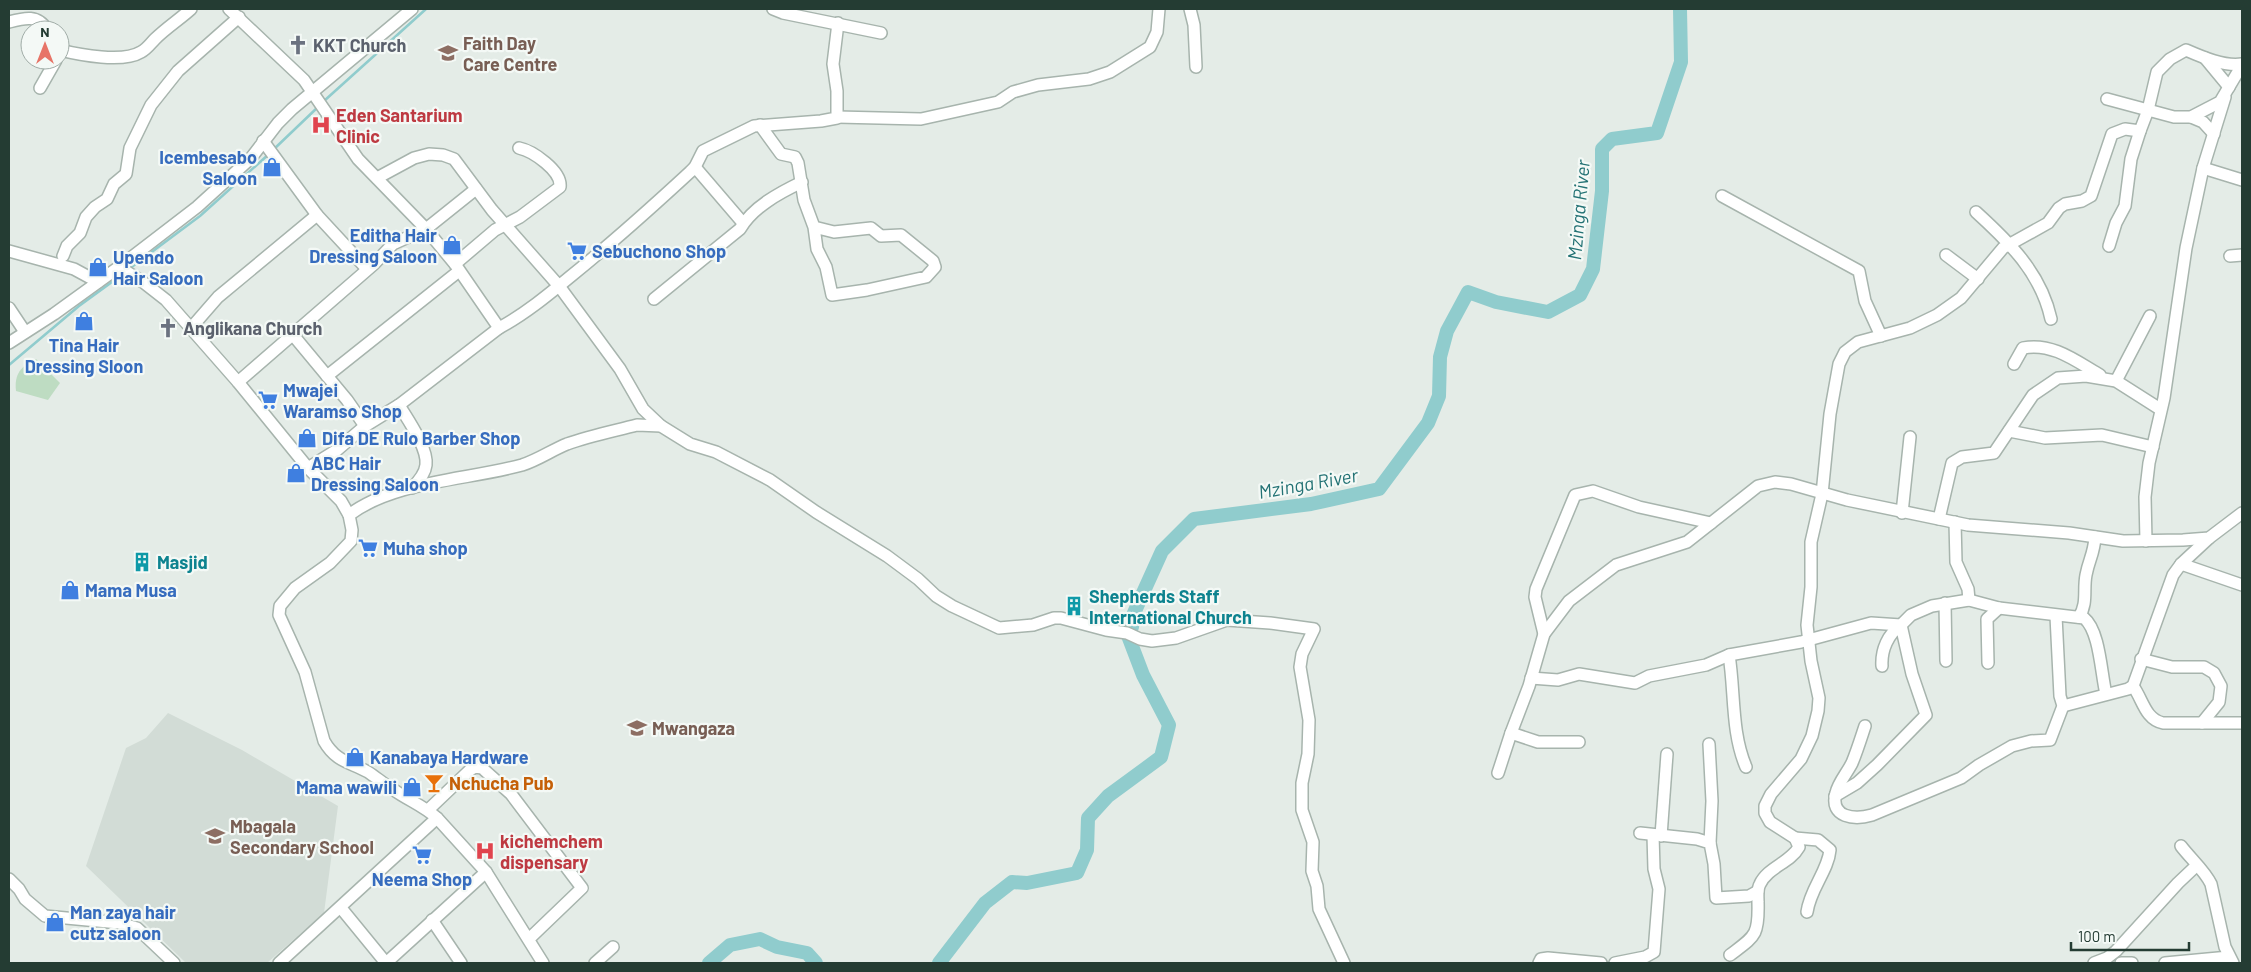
<svg xmlns="http://www.w3.org/2000/svg" width="2251" height="972" viewBox="0 0 2251 972" font-family="Barlow,sans-serif">
<style>
.built{fill:#d2dcd6}
.green{fill:#bedcc2}
.lines{fill:none;stroke-linecap:round;stroke-linejoin:round}
.stream{stroke:#90cccd;stroke-width:2.5}
.river{stroke:#90cccd;stroke-width:14}
.minor-casing{stroke:#a7b4ad;stroke-width:14}
.minor{stroke:#fff;stroke-width:11}
.labels{text-anchor:middle;dominant-baseline:central;stroke-width:4.5;stroke-linejoin:round;paint-order:stroke}
.education-label{font-size:18px;font-weight:bold;fill:#785e54;stroke:#f4f9f6;text-anchor:start}
.worship-label{font-size:18px;font-weight:bold;fill:#5b616d;stroke:#f4f9f6;text-anchor:start}
.health-label{font-size:18px;font-weight:bold;fill:#be3a42;stroke:#f4f9f6;text-anchor:start}
.shop-label{font-size:18px;font-weight:bold;fill:#366cbe;stroke:#f4f9f6;text-anchor:start}
.culture-label{font-size:18px;font-weight:bold;fill:#0d838f;stroke:#f4f9f6;text-anchor:start}
.food-label{font-size:18px;font-weight:bold;fill:#c56008;stroke:#f4f9f6;text-anchor:start}
.water-label{font-size:19px;font-style:italic;fill:#237274;stroke:#f4f9f6}
</style>
<rect width="100%" height="100%" fill="#e4ece7"/>
<polygon class="built" points="168,713 242,750 338,806 324,913 267,963 186,963 86,866 126,748 146,738"/>
<path class="green" d="M36,359L60,383L48,400L16,391C14,374 21,366 36,359Z"/>
<g class="lines">
<g class="stream">
<polyline points="324,101 426,9"/>
<polyline points="273,150 318,107"/>
<polyline points="129,269 200,216 269,154"/>
<polyline points="9,365 79,306 123,274"/>
</g>
<g class="river">
<polyline points="709,963 730,945 760,939 777,947 807,953 816,963"/>
<polyline points="939,963 985,903 1012,882 1027,883 1077,873 1087,850 1088,818 1108,796 1161,757 1169,725 1143,675 1127,633 1132,627 1134,613 1162,551 1194,519 1311,504 1379,489 1428,423 1439,396 1440,357 1447,331 1468,292 1496,302 1548,312 1580,295 1593,269 1602,191 1602,149 1612,139 1657,133 1681,62 1680,9"/>
</g>
<defs>
<g id="minor">
<polyline points="229,9 304,80 358,159 426,229 455,264 499,328"/>
<polyline points="773,9 783,13 881,33"/>
<polyline points="1190,9 1194,25 1196,67"/>
<path d="M9,22C24,18 38,14 47,30"/>
<path d="M60,50C80,55 123,63 141,52C147,49 150,44 155,39C166,28 180,19 191,9"/>
<polyline points="2205,58 2229,87"/>
<polyline points="40,88 56,60"/>
<polyline points="2107,99 2174,117 2191,117 2220,102 2242,65"/>
<polyline points="837,117 921,119 998,102 1013,92 1038,85 1089,79 1110,72 1150,47 1157,32 1159,9"/>
<polyline points="2191,117 2203,122 2214,134"/>
<polyline points="760,125 781,154 795,157 798,163 804,200 814,227 817,249 826,267 832,295 867,290 926,277 935,267 933,261 901,235 881,236 871,228 834,232 814,227"/>
<polyline points="263,141 317,215 367,269"/>
<polyline points="695,167 743,223"/>
<polyline points="2203,168 2242,180"/>
<polyline points="377,178 414,158 429,154 443,155 454,159 492,210 559,286 620,369 643,409 661,426"/>
<polyline points="1722,196 1859,271 1865,301 1881,336"/>
<path d="M1976,212C2009,242 2041,273 2051,319"/>
<polyline points="2109,246 2116,223 2125,206 2131,159 2140,131"/>
<polyline points="9,251 74,269 98,282"/>
<polyline points="1946,255 1978,279"/>
<polyline points="63,256 67,246 80,233 86,217 95,207 107,199 114,184 126,174 130,148 151,105 178,71 239,17"/>
<polyline points="2230,256 2242,255"/>
<path d="M455,264L495,230L520,217L560,187C562,171 533,151 519,148"/>
<path d="M119,267L143,282L166,300L238,382L308,468L341,501L349,515L352,530L351,541L330,563L295,588L280,606L279,615L305,672L324,741C336,762 350,762 368,772C377,778 385,785 394,790C408,800 424,806 437,818L486,872L543,963"/>
<path d="M654,299L740,229C753,207 779,193 802,182"/>
<polyline points="9,308 25,332"/>
<polyline points="191,328 218,297 317,215"/>
<polyline points="293,335 347,400 365,426"/>
<polyline points="9,343 54,314 119,267 197,207 251,158 278,123 292,109 412,9"/>
<path d="M2014,364L2023,348C2052,342 2076,361 2100,375"/>
<polyline points="327,376 459,271"/>
<polyline points="2116,381 2150,316"/>
<polyline points="238,382 374,264 393,244 426,229 476,189"/>
<path d="M399,405C408,420 428,448 426,465C425,474 418,482 412,488"/>
<polyline points="2009,431 2045,438 2102,435 2153,447"/>
<path d="M308,468L337,450L365,426L399,405L499,328C525,314 548,295 571,276C612,243 651,208 690,172L695,167L703,151L754,126L821,121L837,118V91L833,64L838,23"/>
<polyline points="1902,513 1910,437"/>
<path d="M349,515C394,481 468,480 522,465C538,460 552,450 567,444C589,436 614,431 637,425L661,426L690,444L716,452L770,480L816,512L887,556L918,579L936,596L952,606L999,628L1033,625L1054,618H1061L1106,630L1127,633L1140,639L1152,641L1176,638L1227,620L1270,623L1314,629L1302,654L1300,667L1309,720L1308,754L1302,783V810L1313,842L1312,871L1317,886L1319,909L1344,963"/>
<polyline points="1939,519 1952,463 1962,457 1994,453 2033,395 2058,378 2086,376 2116,381 2160,409"/>
<polyline points="1955,522 1956,562 1968,589 1969,600"/>
<polyline points="2146,541 2145,497 2149,463 2164,398 2186,248 2203,168 2225,97"/>
<polyline points="2181,564 2242,585"/>
<polyline points="1945,603 1946,661"/>
<path d="M2079,617C2088,603 2083,590 2086,575C2089,559 2094,554 2095,537"/>
<polyline points="1544,634 1535,597 1536,589 1575,495 1593,491 1639,507 1711,523"/>
<path d="M1729,655C1735,692 1731,732 1746,767"/>
<polyline points="2141,659 2172,667 2204,667 2214,673 2221,686 2219,702 2202,723"/>
<polyline points="1988,663 1987,619 1999,608"/>
<path d="M1531,678L1558,680L1579,674L1635,683L1649,676L1706,665L1729,655L1801,642L1871,623L1901,625L1911,615L1932,606L1969,600L1999,608L2084,618C2100,631 2101,674 2106,694"/>
<path d="M2133,686C2143,700 2145,719 2163,723H2242"/>
<polyline points="2063,706 2128,689 2133,686 2173,575 2181,564 2209,538"/>
<path d="M1865,726C1861,738 1857,751 1852,763C1847,773 1838,783 1836,793C1829,818 1855,820 1872,815L1961,778L1979,765L2012,746L2031,741L2050,740L2063,706L2060,696L2056,616"/>
<polyline points="1511,733 1538,742 1579,742"/>
<polyline points="1709,744 1712,801 1710,843"/>
<polyline points="1498,773 1511,733 1529,686 1544,634 1569,601 1616,565 1687,542 1758,486 1775,482 1791,484 1847,500 1968,525 2069,533 2123,541 2183,540 2209,538 2242,513"/>
<path d="M1835,796L1857,783L1877,765L1926,715L1912,674L1901,625C1888,634 1881,650 1882,666"/>
<polyline points="428,810 470,770 475,767 482,768 511,794 582,888 532,936 528,937"/>
<polyline points="1640,833 1697,839 1710,843 1714,864 1716,898 1749,896 1758,891"/>
<polyline points="1661,836 1667,754"/>
<path d="M1795,838L1818,840L1830,850C1828,871 1810,889 1807,912"/>
<path d="M2181,846C2190,858 2205,871 2211,884L2225,947L2233,963"/>
<polyline points="9,879 19,889 25,899 45,916 119,923 137,928 174,963"/>
<polyline points="341,908 386,963"/>
<polyline points="432,920 461,963"/>
<path d="M1730,955C1755,936 1759,936 1758,902C1758,896 1757,889 1760,884C1768,867 1790,863 1799,847L1795,838L1770,822L1765,813V806L1771,794L1801,759L1812,736L1818,711L1819,698L1811,661L1807,625L1811,587V542L1822,494L1830,414L1839,364L1845,352L1858,342L1910,328L1937,315L1961,298L2003,248L2048,223L2059,208L2065,204L2082,201L2091,196L2112,134L2125,129L2140,131L2148,110L2157,72L2170,59L2186,50C2202,57 2225,67 2242,64"/>
<polyline points="279,963 437,818"/>
<polyline points="386,963 486,872"/>
<polyline points="595,963 613,947"/>
<polyline points="1539,963 1541,959 1548,958 1601,963"/>
<polyline points="1615,963 1645,957 1654,952 1659,889 1654,869 1653,835"/>
<polyline points="2094,963 2107,958 2116,951 2178,883 2196,866"/>
<polyline points="2121,963 2132,963"/>
<polyline points="2165,963 2229,957"/>
</g>
</defs>
<use href="#minor" class="minor-casing"/>
<use href="#minor" class="minor"/>
</g>
<defs>
<symbol id="church-bare" viewBox="-9 -9 18 18"><path d="M-1.2-6h2.4v3.5h3.3v2.4h-3.3V6h-2.4V-.1h-3.3v-2.4h3.3Z" fill="#6b7280" stroke="#f4f9f6" stroke-width="2.5" paint-order="stroke"/></symbol>
<symbol id="school-bare" viewBox="-9 -9 18 18"><path d="M0-5L7-2L0 1L-7-2ZM-4 1L0 2.5L4 1V4Q0 6-4 4Z" fill="#8d6e63" stroke="#f4f9f6" stroke-width="2.5" paint-order="stroke"/></symbol>
<symbol id="hospital-bare" viewBox="-9 -9 18 18"><path d="M-5-5h3v3.5h4V-5h3V5h-3V1.5h-4V5h-3Z" fill="#e0444e" stroke="#f4f9f6" stroke-width="2.5" paint-order="stroke"/></symbol>
<symbol id="shop-bare" viewBox="-9 -9 18 18"><path d="M-5-2.5h2.3a2.7 3.5 0 0 1 5.4 0H5L5.5 6h-11ZM-1.5-2.5h3a1.5 2.3 0 0 0-3 0Z" fill="#3f7fe0" stroke="#f4f9f6" stroke-width="2.5" paint-order="stroke"/></symbol>
<symbol id="supermarket-bare" viewBox="-9 -9 18 18"><path d="M-6-5.5h2.5l.6 2H6L4.5 2H-2.5L-4.4-4H-6ZM-1.5 3.2a1.3 1.3 0 1 0 .1 0ZM3 3.2a1.3 1.3 0 1 0 .1 0Z" fill="#3f7fe0" stroke="#f4f9f6" stroke-width="2.5" paint-order="stroke"/></symbol>
<symbol id="building-bare" viewBox="-9 -9 18 18"><path d="M-4-6H4V6H1V3H-1V6H-4ZM-2.5-4.3h1.7v1.8h-1.7ZM.8-4.3h1.7v1.8H.8ZM-2.5-1h1.7V.8h-1.7ZM.8-1h1.7V.8H.8Z" fill="#0f9aa8" stroke="#f4f9f6" stroke-width="2.5" paint-order="stroke"/></symbol>
<symbol id="bar-bare" viewBox="-9 -9 18 18"><path d="M-6-5H6L.8 .8V4.5H3.5V6h-7V4.5H-.8V.8Z" fill="#e8710a" stroke="#f4f9f6" stroke-width="2.5" paint-order="stroke"/></symbol>
</defs>
<g fill-rule="evenodd">
<use href="#church-bare" x="284" y="31" width="28" height="28"/>
<use href="#school-bare" x="434" y="39" width="28" height="28"/>
<use href="#hospital-bare" x="307" y="111" width="28" height="28"/>
<use href="#shop-bare" x="258" y="153" width="28" height="28"/>
<use href="#shop-bare" x="438" y="231" width="28" height="28"/>
<use href="#supermarket-bare" x="563" y="237" width="28" height="28"/>
<use href="#shop-bare" x="84" y="253" width="28" height="28"/>
<use href="#shop-bare" x="70" y="307" width="28" height="28"/>
<use href="#church-bare" x="154" y="314" width="28" height="28"/>
<use href="#supermarket-bare" x="254" y="386" width="28" height="28"/>
<use href="#shop-bare" x="293" y="424" width="28" height="28"/>
<use href="#shop-bare" x="282" y="459" width="28" height="28"/>
<use href="#supermarket-bare" x="354" y="534" width="28" height="28"/>
<use href="#building-bare" x="128" y="548" width="28" height="28"/>
<use href="#shop-bare" x="56" y="576" width="28" height="28"/>
<use href="#building-bare" x="1060" y="592" width="28" height="28"/>
<use href="#school-bare" x="623" y="714" width="28" height="28"/>
<use href="#shop-bare" x="341" y="743" width="28" height="28"/>
<use href="#bar-bare" x="420" y="769" width="28" height="28"/>
<use href="#shop-bare" x="398" y="773" width="28" height="28"/>
<use href="#school-bare" x="201" y="822" width="28" height="28"/>
<use href="#hospital-bare" x="471" y="837" width="28" height="28"/>
<use href="#supermarket-bare" x="408" y="841" width="28" height="28"/>
<use href="#shop-bare" x="41" y="908" width="28" height="28"/>
</g>
<g class="labels">
<g class="education-label">
<text x="463" y="43">Faith Day<tspan x="463" dy="21">Care Centre</tspan></text>
<text x="652" y="728">Mwangaza</text>
<text x="230" y="826">Mbagala<tspan x="230" dy="21">Secondary School</tspan></text>
</g>
<g class="worship-label">
<text x="313" y="45">KKT Church</text>
<text x="183" y="328">Anglikana Church</text>
</g>
<g class="health-label">
<text x="336" y="115">Eden Santarium<tspan x="336" dy="21">Clinic</tspan></text>
<text x="500" y="841">kichemchem<tspan x="500" dy="21">dispensary</tspan></text>
</g>
<g class="shop-label">
<text x="257" y="157" text-anchor="end">Icembesabo<tspan x="257" dy="21">Saloon</tspan></text>
<text x="437" y="235" text-anchor="end">Editha Hair<tspan x="437" dy="21">Dressing Saloon</tspan></text>
<text x="592" y="251">Sebuchono Shop</text>
<text x="113" y="257">Upendo<tspan x="113" dy="21">Hair Saloon</tspan></text>
<text x="84" y="345" text-anchor="middle">Tina Hair<tspan x="84" dy="21">Dressing Sloon</tspan></text>
<text x="283" y="390">Mwajei<tspan x="283" dy="21">Waramso Shop</tspan></text>
<text x="322" y="438">Difa DE Rulo Barber Shop</text>
<text x="311" y="463">ABC Hair<tspan x="311" dy="21">Dressing Saloon</tspan></text>
<text x="383" y="548">Muha shop</text>
<text x="85" y="590">Mama Musa</text>
<text x="370" y="757">Kanabaya Hardware</text>
<text x="397" y="787" text-anchor="end">Mama wawili</text>
<text x="422" y="879" text-anchor="middle">Neema Shop</text>
<text x="70" y="912">Man zaya hair<tspan x="70" dy="21">cutz saloon</tspan></text>
</g>
<g class="culture-label">
<text x="157" y="562">Masjid</text>
<text x="1089" y="596">Shepherds Staff<tspan x="1089" dy="21">International Church</tspan></text>
</g>
<g class="food-label">
<text x="449" y="783">Nchucha Pub</text>
</g>
<g class="water-label">
<text transform="translate(1578 210) rotate(-85)">Mzinga River</text>
<text transform="translate(1308 483) rotate(-10)">Mzinga River</text>
</g>
</g>
<rect width="2251" height="972" fill="none" stroke="#243c33" stroke-width="20"/>
<g transform="translate(45 45)"><circle r="24" fill="#f4f9f6" stroke="#a1ada8"/>
<path d="M0-4L9 19L0 12L-9 19Z" fill="#e77467"/>
<text y="-8" font-size="14" font-weight="bold" text-anchor="middle" fill="#243c33">N</text>
</g>
<path d="M2071 942v8h118v-8" fill="none" stroke="#243c33" stroke-width="2.5"/>
<text x="2078" y="942" font-size="15" fill="#243c33" stroke="#f4f9f6" stroke-width="4" paint-order="stroke">100 m</text>
</svg>
